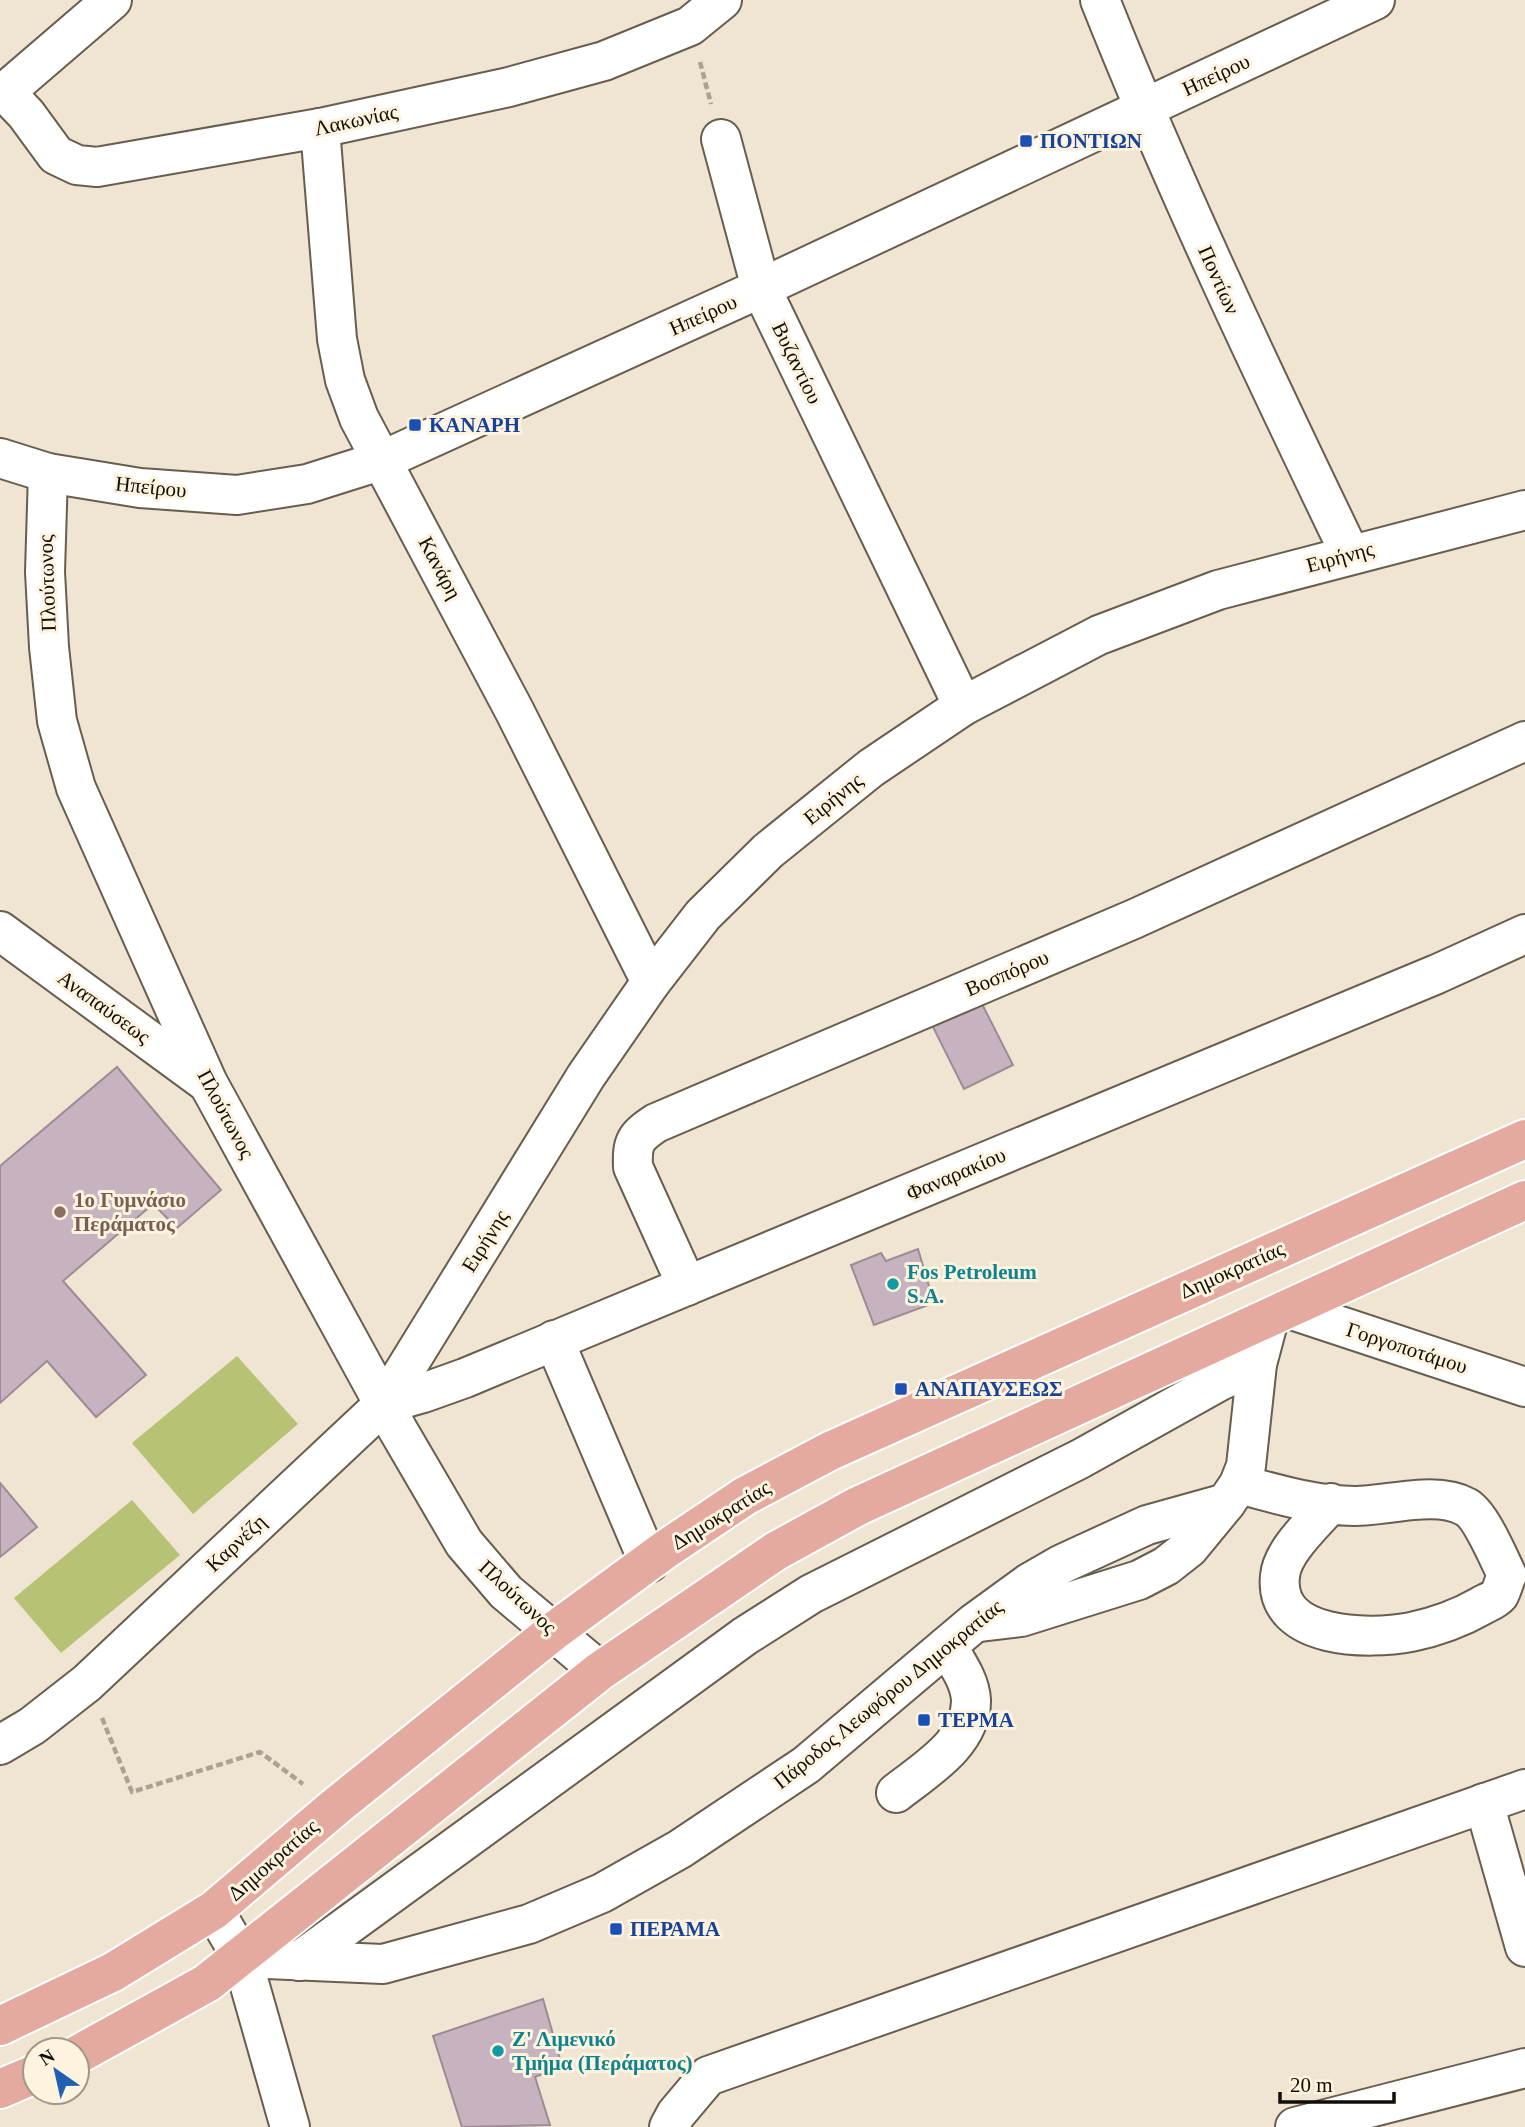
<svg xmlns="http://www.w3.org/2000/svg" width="1525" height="2127" viewBox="0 0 1525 2127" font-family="Georgia,serif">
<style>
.green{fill:#b7c274}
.building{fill:#c7b3bf;stroke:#9d8a95;stroke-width:2}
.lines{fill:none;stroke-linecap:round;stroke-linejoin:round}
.minor-casing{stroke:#675e4d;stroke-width:42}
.major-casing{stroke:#fff;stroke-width:42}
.path{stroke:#aaa293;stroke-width:4.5;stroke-dasharray:7 3.5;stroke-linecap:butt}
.minor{stroke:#fff;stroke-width:38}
.major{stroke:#e4aaa0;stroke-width:38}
.transit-dot{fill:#1a4fb4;stroke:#fdf3df;stroke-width:2.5}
.education-dot{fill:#8d6e63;stroke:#fdf3df;stroke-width:2.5}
.culture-dot{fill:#0f9aa8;stroke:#fdf3df;stroke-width:2.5}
.labels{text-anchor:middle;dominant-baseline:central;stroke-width:6;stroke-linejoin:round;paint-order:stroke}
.street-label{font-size:21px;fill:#110e07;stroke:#fdf3df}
.transit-label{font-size:21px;font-weight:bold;fill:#164399;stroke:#fdf3df;text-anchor:start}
.education-label{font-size:21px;font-weight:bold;fill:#785e54;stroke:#fdf3df;text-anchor:start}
.culture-label{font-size:21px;font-weight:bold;fill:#0d838f;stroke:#fdf3df;text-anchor:start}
</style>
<rect width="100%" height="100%" fill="#efe5d2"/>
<g class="green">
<polygon points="237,1356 298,1424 193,1514 132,1443"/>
<polygon points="132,1500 180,1555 61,1653 14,1598"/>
</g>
<g class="building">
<polygon points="980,1000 1013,1065 964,1089 932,1025"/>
<polygon points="117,1067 221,1190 177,1228 153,1204 63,1281 146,1375 96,1417 47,1361 0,1403 0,1166"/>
<polygon points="918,1249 934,1303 874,1325 851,1265 881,1253 886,1261"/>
<polygon points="0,1483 37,1527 0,1557"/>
<polygon points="543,1999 562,2066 535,2077 550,2125 462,2127 433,2036"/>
</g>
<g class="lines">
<defs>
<g id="minor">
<path d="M1100,0C1175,189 1262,371 1350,554"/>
<polyline points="5,92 26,114 56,155 77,165 97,167 320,128 509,87 604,61 690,26 722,0"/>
<polyline points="5,92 112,0"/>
<polyline points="320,128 337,339 345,380 359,418 514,710 651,982"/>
<polyline points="721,139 761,288 963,706"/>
<polyline points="0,458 48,473 140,488 237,495 307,484 383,460 761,288 1375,0"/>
<polyline points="48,473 45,572 49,647 57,721 76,788 208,1083 398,1430 464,1543 506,1592 600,1671"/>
<polyline points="0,931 206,1082"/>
<path d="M687,1286L633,1167C632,1142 635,1137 656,1123L1134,919L1525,741"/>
<polyline points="1289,1309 1525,1387"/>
<polyline points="554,1340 649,1563"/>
<polyline points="384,1404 423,1393 465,1378 1437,974 1525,934"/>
<path d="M1239,1484C1276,1494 1316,1506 1355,1506C1387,1506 1437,1490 1466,1507C1481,1515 1499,1559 1507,1575C1504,1581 1502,1590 1499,1595C1495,1600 1486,1603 1481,1606C1460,1618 1435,1627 1411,1632C1370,1640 1273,1640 1280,1576C1282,1551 1314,1523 1331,1503"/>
<polyline points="980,1622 1021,1617 1139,1580 1166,1566 1189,1548 1226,1503"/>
<polyline points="0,1745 32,1726 87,1683 384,1404 586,1076 651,982 703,915 768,851 871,768 963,706 1099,635 1218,590 1525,510"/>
<path d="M896,1793C925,1770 972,1743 971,1700C970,1680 956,1662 947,1646"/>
<polyline points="1484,1803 1525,1947"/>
<polyline points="214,1910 242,1958 290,2127"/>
<polyline points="242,1958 383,1964 529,1924 602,1893 680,1849 806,1765 974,1623 1029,1583 1062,1564 1147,1525 1226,1503 1239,1484 1246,1466 1257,1364 1269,1319"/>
<polyline points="299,1961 745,1636 811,1594 1080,1459 1220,1381 1257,1364"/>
<polyline points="669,2127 676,2114 708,2076 1525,1789"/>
<polyline points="1295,2127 1525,2068"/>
</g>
<g id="major">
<polyline points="0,2026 113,1972 214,1910 335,1807 554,1631 666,1549 745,1496 830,1451 1525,1139"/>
<polyline points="77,2055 207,1983 600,1671 776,1551 858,1506 1525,1200"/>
<polyline points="0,2089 35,2074"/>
</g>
</defs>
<use href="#minor" class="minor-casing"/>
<use href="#major" class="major-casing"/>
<g class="path">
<polyline points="700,62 711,104"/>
<polyline points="102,1718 132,1792 260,1752 303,1784"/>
</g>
<use href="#minor" class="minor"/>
<use href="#major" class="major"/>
</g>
<g class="transit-dot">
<rect x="1019" y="134" width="14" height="14" rx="3.5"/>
<rect x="408" y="418" width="14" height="14" rx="3.5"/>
<rect x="894" y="1382" width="14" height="14" rx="3.5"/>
<rect x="917" y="1713" width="14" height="14" rx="3.5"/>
<rect x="609" y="1922" width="14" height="14" rx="3.5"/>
</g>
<circle class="education-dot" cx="60" cy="1212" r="7"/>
<g class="culture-dot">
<circle cx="893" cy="1284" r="7"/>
<circle cx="498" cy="2051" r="7"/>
</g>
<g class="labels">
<g class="street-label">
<text transform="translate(1216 75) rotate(-25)">Ηπείρου</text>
<text transform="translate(356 120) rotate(-12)">Λακωνίας</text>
<text transform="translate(1219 280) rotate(66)">Ποντίων</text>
<text transform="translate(703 315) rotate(-24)">Ηπείρου</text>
<text transform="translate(797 363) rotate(64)">Βυζαντίου</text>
<text transform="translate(151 487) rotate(6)">Ηπείρου</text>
<text transform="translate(1340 557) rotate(-15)">Ειρήνης</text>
<text transform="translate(440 568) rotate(62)">Κανάρη</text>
<text transform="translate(47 583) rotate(-92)">Πλούτωνος</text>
<text transform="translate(833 799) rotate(-39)">Ειρήνης</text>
<text transform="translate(1007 973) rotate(-23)">Βοσπόρου</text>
<text transform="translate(104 1007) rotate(36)">Αναπαύσεως</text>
<text transform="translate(226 1114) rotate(62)">Πλούτωνος</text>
<text transform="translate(956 1174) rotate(-23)">Φαναρακίου</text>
<text transform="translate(485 1241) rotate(-58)">Ειρήνης</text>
<text transform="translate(1232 1270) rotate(-24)">Δημοκρατίας</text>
<text transform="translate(1407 1348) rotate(18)">Γοργοποτάμου</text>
<text transform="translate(721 1515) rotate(-32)">Δημοκρατίας</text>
<text transform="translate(236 1543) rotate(-43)">Καρνέζη</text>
<text transform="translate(518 1597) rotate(43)">Πλούτωνος</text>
<text transform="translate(888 1694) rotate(-39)">Πάροδος Λεωφόρου Δημοκρατίας</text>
<text transform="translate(273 1860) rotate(-41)">Δημοκρατίας</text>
</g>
<g class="transit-label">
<text x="1040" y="141">ΠΟΝΤΙΩΝ</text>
<text x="429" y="425">ΚΑΝΑΡΗ</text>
<text x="915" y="1389">ΑΝΑΠΑΥΣΕΩΣ</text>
<text x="938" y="1720">ΤΕΡΜΑ</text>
<text x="630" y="1929">ΠΕΡΑΜΑ</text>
</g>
<g class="education-label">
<text x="74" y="1200">1ο Γυμνάσιο<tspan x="74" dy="24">Περάματος</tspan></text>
</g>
<g class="culture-label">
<text x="907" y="1272">Fos Petroleum<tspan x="907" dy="24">S.A.</tspan></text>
<text x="512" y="2039">Ζ' Λιμενικό<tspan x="512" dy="24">Τμήμα (Περάματος)</tspan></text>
</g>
</g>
<g transform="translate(56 2071) rotate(326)"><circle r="33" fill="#fdf3df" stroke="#9f9789" stroke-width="2"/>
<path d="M0-5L12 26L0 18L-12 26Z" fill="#215fb1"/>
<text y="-10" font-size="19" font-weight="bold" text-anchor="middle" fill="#110e07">N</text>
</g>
<path d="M1280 2092v10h114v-10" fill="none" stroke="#110e07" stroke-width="3.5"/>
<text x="1290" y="2092" font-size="21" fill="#110e07" stroke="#fdf3df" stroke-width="5" paint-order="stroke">20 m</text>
</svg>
